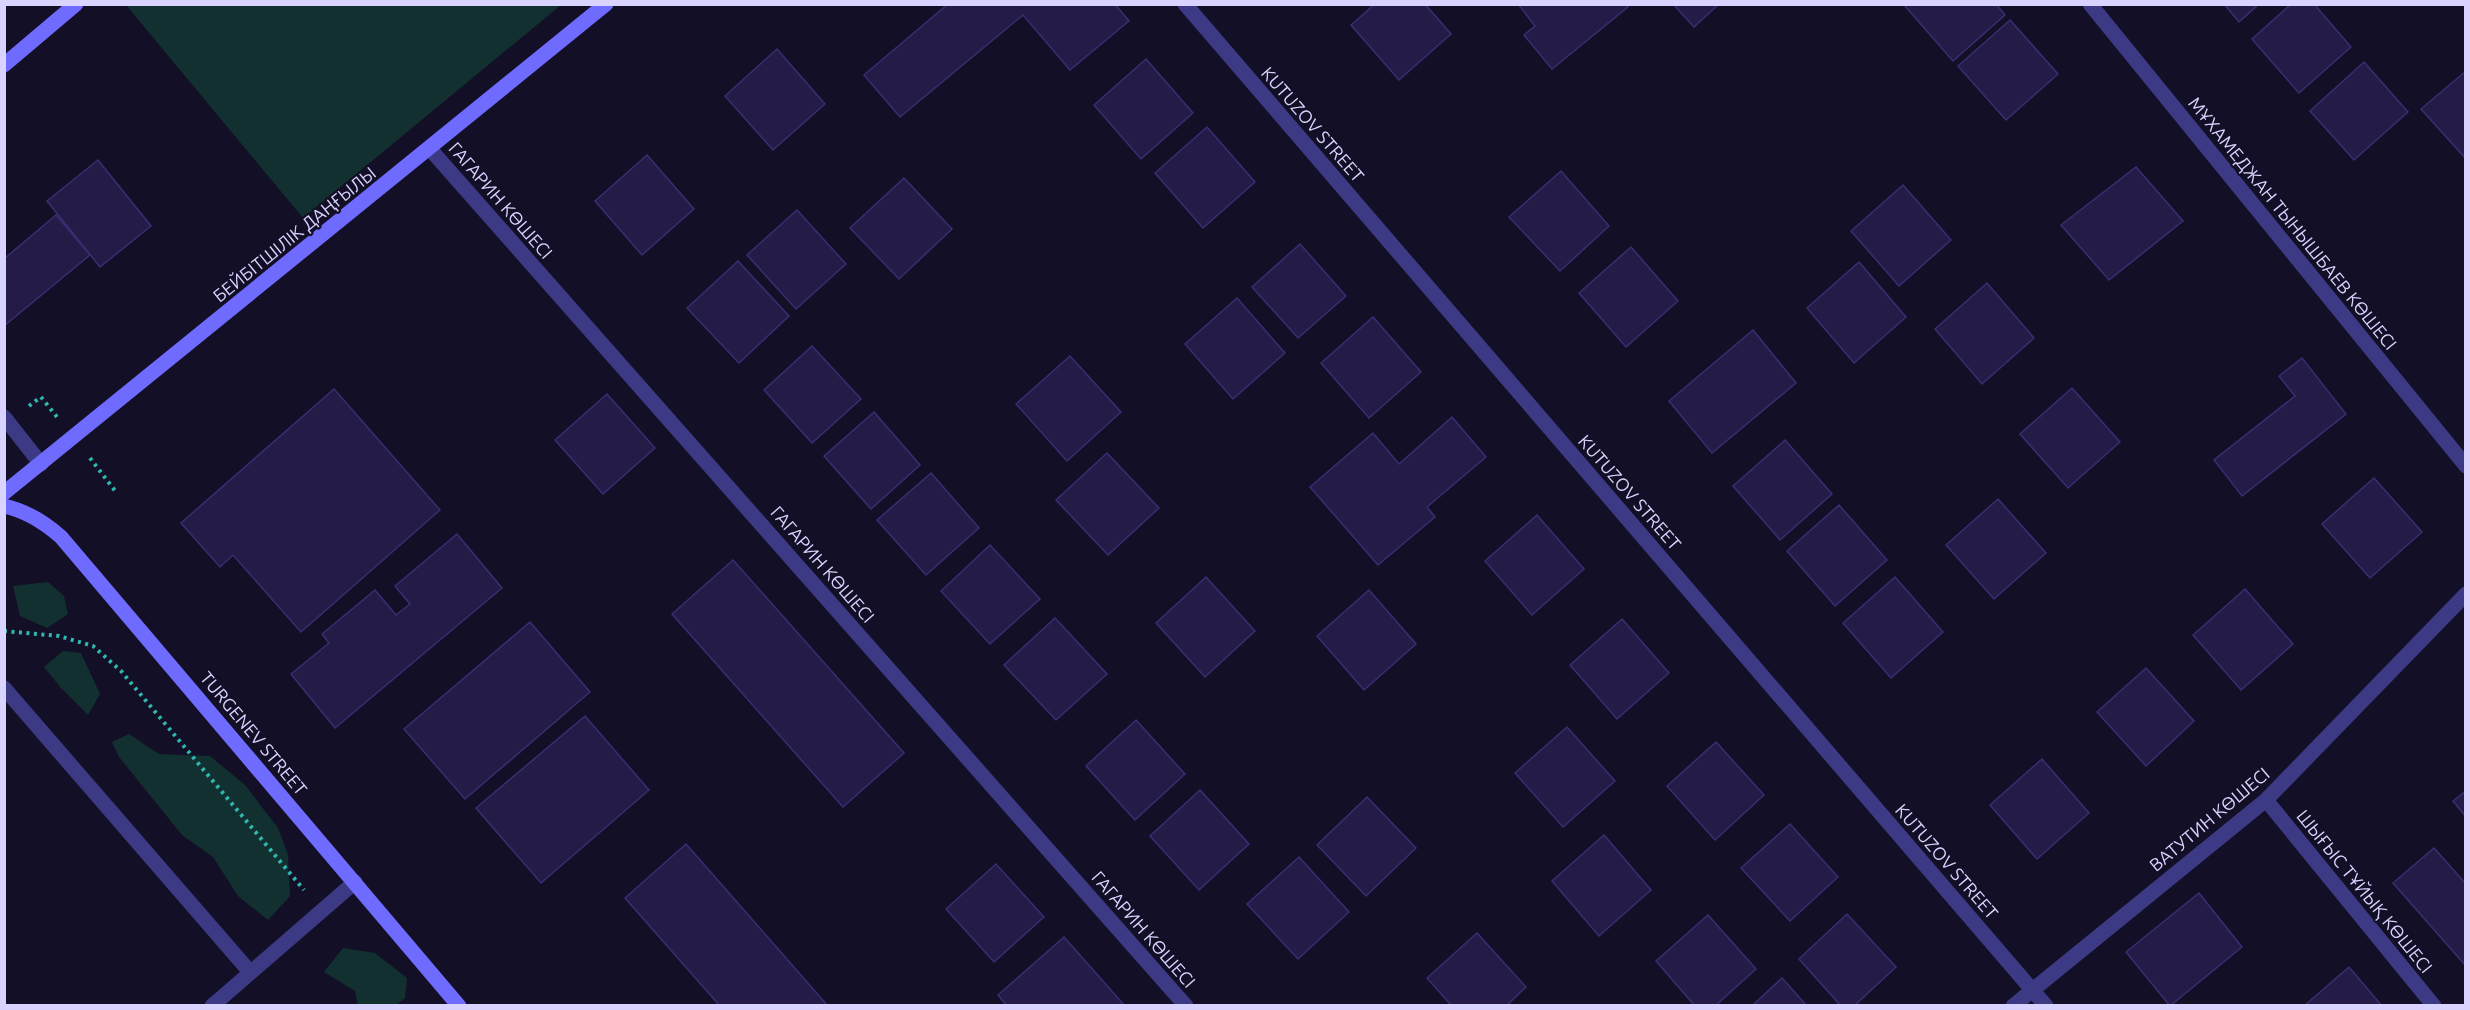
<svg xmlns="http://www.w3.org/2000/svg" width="2470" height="1010" viewBox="0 0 2470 1010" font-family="Ubuntu,sans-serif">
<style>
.green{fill:#12302f}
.building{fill:#241b47;stroke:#3b2d73;stroke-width:1.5}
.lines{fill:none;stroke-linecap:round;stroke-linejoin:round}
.path{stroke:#2fb8b0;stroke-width:4;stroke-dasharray:3 4.5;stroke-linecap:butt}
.lane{stroke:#3d3a85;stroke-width:15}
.street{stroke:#3d3a85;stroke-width:15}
.secondary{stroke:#6f6bff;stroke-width:15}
.labels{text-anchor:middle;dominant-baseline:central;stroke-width:4.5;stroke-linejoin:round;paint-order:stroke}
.street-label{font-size:18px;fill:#d9d4ff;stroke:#130f26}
</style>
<rect width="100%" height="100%" fill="#130f26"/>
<g class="green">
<polygon points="126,5 561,5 303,218"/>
<polygon points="48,582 64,596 68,614 47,628 20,616 13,586"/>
<polygon points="63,651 81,653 100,694 88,715 61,688 44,667"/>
<polygon points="129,734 159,754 210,756 245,785 278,828 288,855 290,896 268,920 238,896 213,857 182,835 119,757 112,742"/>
<polygon points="343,948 375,953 407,978 405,998 396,1005 358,1005 355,991 324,972"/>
</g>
<g class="building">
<polygon points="948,4 1115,4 1129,21 1070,70 1023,15 900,117 864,75"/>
<polygon points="1375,4 1425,4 1451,34 1399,80 1351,25"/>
<polygon points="1518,4 1625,4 1628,7 1552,69 1524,35 1535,26"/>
<polygon points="1673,4 1719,4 1694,27"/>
<polygon points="1907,4 1996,4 2005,15 1953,61 1905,6"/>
<polygon points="2224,4 2259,4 2239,22"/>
<polygon points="2291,4 2314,4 2351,47 2299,93 2252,39"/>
<polygon points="2010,20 2058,74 2006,120 1958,66"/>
<polygon points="777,49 825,104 773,150 725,96"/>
<polygon points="1146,59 1193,113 1141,159 1094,105"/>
<polygon points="2364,62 2408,112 2354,160 2310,111"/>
<polygon points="2466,71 2466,159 2421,109"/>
<polygon points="1207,127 1255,182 1203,228 1155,173"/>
<polygon points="647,155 694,209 642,255 595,201"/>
<polygon points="98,160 151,226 100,267 47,201"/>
<polygon points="2136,167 2183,221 2109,280 2061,225"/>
<polygon points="1561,171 1609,226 1560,271 1509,217"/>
<polygon points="904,178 952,229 899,279 850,228"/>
<polygon points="1903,185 1951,240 1899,286 1851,231"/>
<polygon points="797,210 846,264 796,309 747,255"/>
<polygon points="56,215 90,255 4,326 4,259"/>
<polygon points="1300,244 1346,296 1298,338 1252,287"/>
<polygon points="1631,247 1678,301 1626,347 1579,293"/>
<polygon points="738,261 789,316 739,363 687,308"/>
<polygon points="1859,262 1906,317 1854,363 1807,308"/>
<polygon points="1987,283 2034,338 1982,384 1935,329"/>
<polygon points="1237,298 1285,353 1233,399 1185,344"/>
<polygon points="1373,317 1421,372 1369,418 1321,363"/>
<polygon points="1753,330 1796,383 1712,453 1669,401"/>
<polygon points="812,346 861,399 812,443 764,390"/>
<polygon points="1070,356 1121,412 1067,461 1016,404"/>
<polygon points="2302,358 2346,414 2242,496 2214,460 2295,396 2279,376"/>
<polygon points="2072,388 2120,442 2068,488 2020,434"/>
<polygon points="334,389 440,510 301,632 233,555 220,567 181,523"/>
<polygon points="607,394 655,448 603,494 555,440"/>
<polygon points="874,412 920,465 871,509 824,456"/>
<polygon points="1452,417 1486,457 1427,507 1435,517 1378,565 1310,487 1373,433 1399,464"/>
<polygon points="1785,440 1832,494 1780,540 1733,486"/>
<polygon points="1107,453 1159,508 1108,555 1056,500"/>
<polygon points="931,473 979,528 926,575 877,520"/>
<polygon points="2374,478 2422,532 2370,578 2322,524"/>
<polygon points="1998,499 2046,553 1994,599 1946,545"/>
<polygon points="1839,505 1887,560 1835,606 1787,551"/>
<polygon points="1537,515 1584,569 1532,615 1485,561"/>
<polygon points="457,534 502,588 335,728 291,674 329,643 322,634 375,590 396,615 410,604 395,586"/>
<polygon points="990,545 1040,599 990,644 941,591"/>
<polygon points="733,560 904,753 843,807 672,614"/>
<polygon points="1206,577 1255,631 1205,677 1156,623"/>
<polygon points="1895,577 1943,632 1891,678 1843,623"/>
<polygon points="2245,589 2293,644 2241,690 2193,635"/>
<polygon points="1369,590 1416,644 1364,690 1317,636"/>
<polygon points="1055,618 1107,674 1056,720 1004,665"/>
<polygon points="1622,619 1669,673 1617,719 1570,665"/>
<polygon points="530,622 590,692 465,799 404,729"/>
<polygon points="2146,668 2194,721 2146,766 2097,712"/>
<polygon points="585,716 649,790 541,883 476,808"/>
<polygon points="1136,720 1185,774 1135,820 1086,766"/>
<polygon points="1567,727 1615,781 1563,827 1515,773"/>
<polygon points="1716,742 1764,795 1715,840 1667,786"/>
<polygon points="2042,759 2089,813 2037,859 1990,805"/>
<polygon points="1200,790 1249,844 1199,890 1150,836"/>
<polygon points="2466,791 2466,817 2453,801"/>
<polygon points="1367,797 1416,848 1366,896 1317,845"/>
<polygon points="1790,824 1838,877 1790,921 1741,868"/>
<polygon points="1604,835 1651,890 1599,936 1552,881"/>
<polygon points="686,844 828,1006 720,1006 625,898"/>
<polygon points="2434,848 2466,884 2466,966 2393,883"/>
<polygon points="1299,857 1349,912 1298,959 1247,904"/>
<polygon points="996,864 1044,917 994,962 946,909"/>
<polygon points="2199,893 2242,947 2170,1006 2126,952"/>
<polygon points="1847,914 1896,967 1854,1006 1841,1006 1799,959"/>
<polygon points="1708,915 1756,969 1715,1006 1695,1006 1656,961"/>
<polygon points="1477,933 1526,987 1506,1006 1452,1006 1427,978"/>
<polygon points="1064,937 1125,1006 1007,1006 998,995"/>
<polygon points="2349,967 2382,1006 2304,1006"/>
<polygon points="1782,978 1807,1006 1752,1006"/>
</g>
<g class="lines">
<g class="path">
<polyline points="29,406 41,397 57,417"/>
<polyline points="90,458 116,492"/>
<polyline points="4,631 59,636 93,646 121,671 304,890"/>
</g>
<g class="lane">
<polyline points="4,417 41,464"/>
<polyline points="4,688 250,972"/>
<polyline points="212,1006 355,882"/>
</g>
<g class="street">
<polyline points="1185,4 2046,1006"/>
<polyline points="2090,4 2466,466"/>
<polyline points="430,149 1186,1006"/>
<polyline points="2266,800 2434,1006"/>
<polyline points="2013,1006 2266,800 2466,594"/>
</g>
<g class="secondary">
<polyline points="4,65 76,4"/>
<polyline points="4,493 606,4"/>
<path d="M4,506C27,511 44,522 61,537L459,1006"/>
</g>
</g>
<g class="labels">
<g class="street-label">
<text transform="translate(1313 124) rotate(49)">KUTUZOV STREET</text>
<text transform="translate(501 200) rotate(49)">ГАГАРИН КӨШЕСІ</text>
<text transform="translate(2293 223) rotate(51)">МҰХАМЕДЖАН ТЫНЫШБАЕВ КӨШЕСІ</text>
<text transform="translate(294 234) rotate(-39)">БЕЙБІТШІЛІК ДАҢҒЫЛЫ</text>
<text transform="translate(1630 492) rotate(49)">KUTUZOV STREET</text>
<text transform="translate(823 564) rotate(49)">ГАГАРИН КӨШЕСІ</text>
<text transform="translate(254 733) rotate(50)">TURGENEV STREET</text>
<text transform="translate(2209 819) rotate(-40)">ВАТУТИН КӨШЕСІ</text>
<text transform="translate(1947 861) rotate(49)">KUTUZOV STREET</text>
<text transform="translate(2365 891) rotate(51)">ШЫҒЫС ТҰЙЫҚ КӨШЕСІ</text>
<text transform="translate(1144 929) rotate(49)">ГАГАРИН КӨШЕСІ</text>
</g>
</g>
<rect width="2470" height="1010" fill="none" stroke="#d9d4ff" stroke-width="12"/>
</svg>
